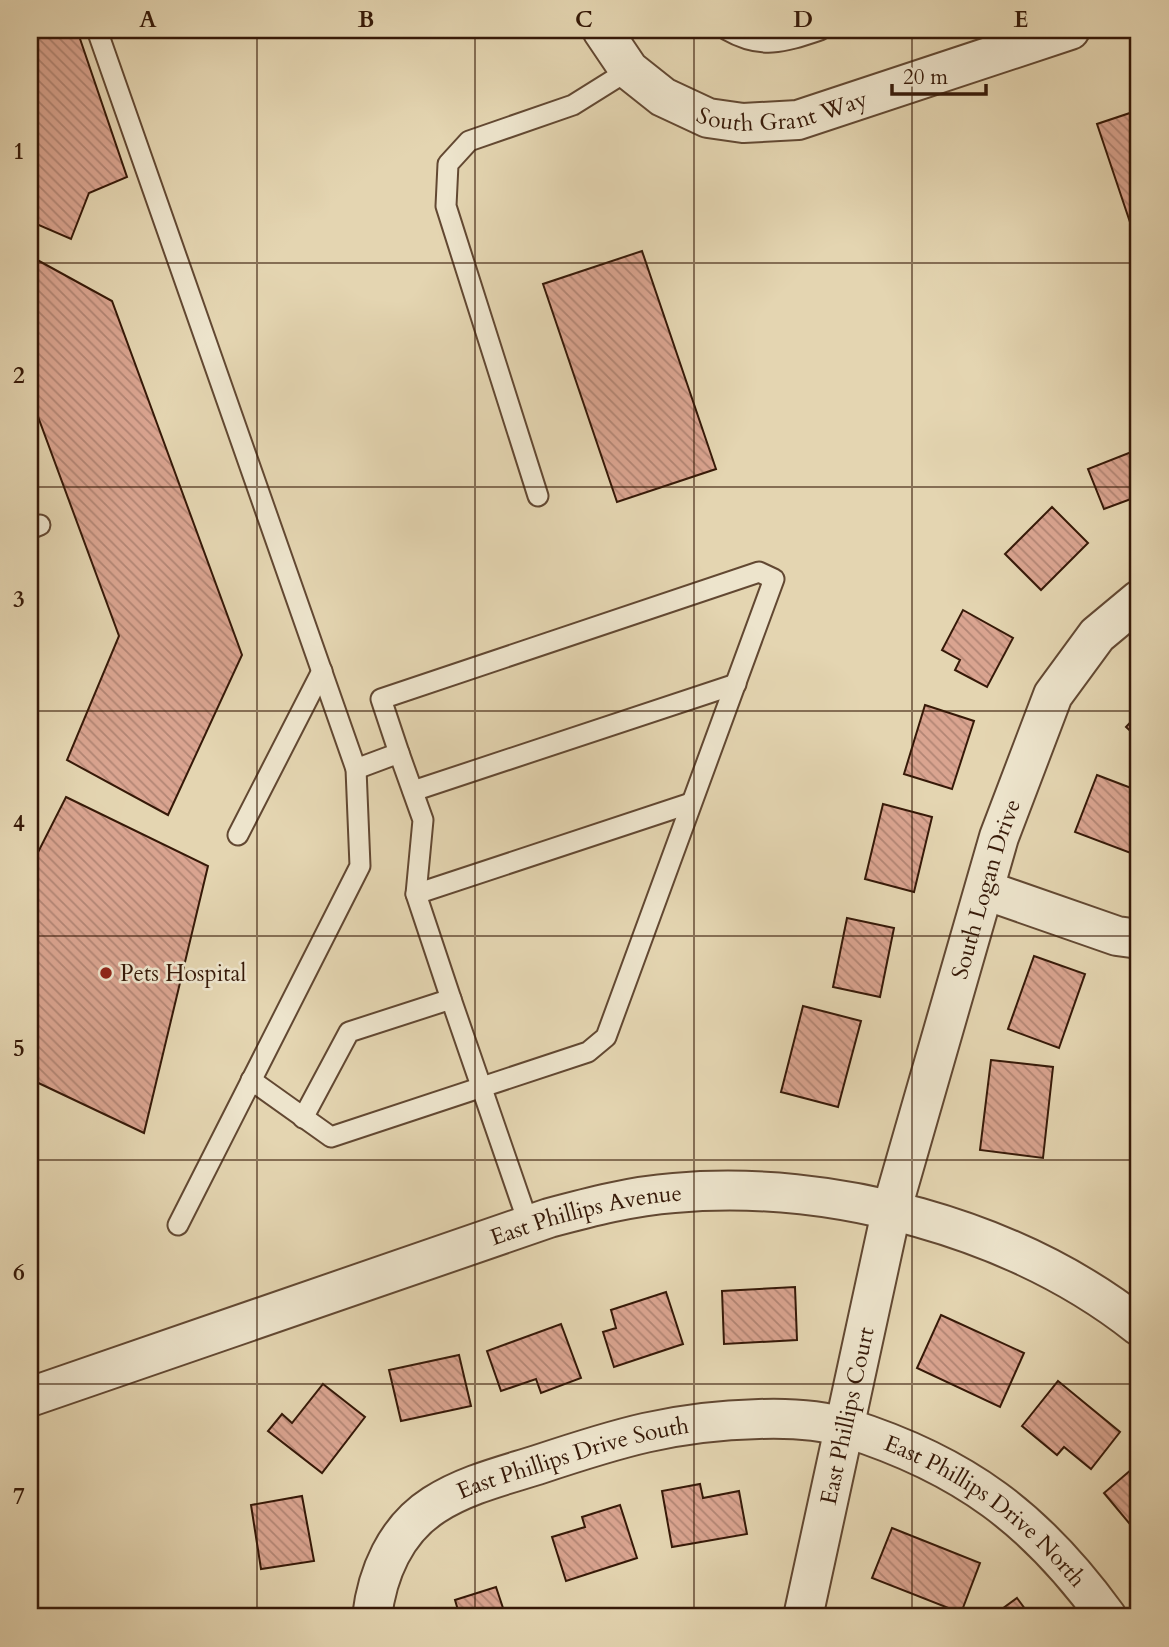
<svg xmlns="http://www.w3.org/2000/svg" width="1169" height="1647" viewBox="0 0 1169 1647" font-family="Cardo,serif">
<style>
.building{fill:url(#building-back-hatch);stroke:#361908;stroke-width:2}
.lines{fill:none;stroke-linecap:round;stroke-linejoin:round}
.service-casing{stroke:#624832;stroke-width:23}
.minor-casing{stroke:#624832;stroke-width:42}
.tertiary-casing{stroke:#624832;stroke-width:42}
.service{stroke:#ede4cc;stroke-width:19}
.minor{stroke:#ede4cc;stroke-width:38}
.tertiary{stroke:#ede4cc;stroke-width:38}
.grid{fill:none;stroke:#361908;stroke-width:2;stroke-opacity:0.55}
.poi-dot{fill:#8f2418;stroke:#ede4cc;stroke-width:2.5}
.labels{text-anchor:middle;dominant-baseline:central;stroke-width:5;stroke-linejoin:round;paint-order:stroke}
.street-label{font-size:23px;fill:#361908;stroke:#ede4cc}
.poi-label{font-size:23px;fill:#361908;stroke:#ede4cc;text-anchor:start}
.neatline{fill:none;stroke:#361908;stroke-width:2.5}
.grid-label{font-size:23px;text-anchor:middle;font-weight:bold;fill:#361908}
</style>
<defs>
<pattern id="building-back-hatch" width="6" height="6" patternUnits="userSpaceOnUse" patternTransform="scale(1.75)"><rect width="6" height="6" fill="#daa490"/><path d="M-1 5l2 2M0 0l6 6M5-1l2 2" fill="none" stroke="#b28574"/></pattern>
</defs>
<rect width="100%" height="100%" fill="#e4d5b1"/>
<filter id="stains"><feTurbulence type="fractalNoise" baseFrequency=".00286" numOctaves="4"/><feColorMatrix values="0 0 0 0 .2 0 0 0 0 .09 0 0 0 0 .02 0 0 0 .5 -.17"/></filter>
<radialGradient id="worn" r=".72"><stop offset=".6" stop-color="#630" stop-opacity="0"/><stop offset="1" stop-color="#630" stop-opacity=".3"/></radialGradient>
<g class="building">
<polygon points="30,30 77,30 127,177 89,193 71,239 32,222 30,227"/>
<polygon points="1139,110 1139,249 1097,124"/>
<polygon points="642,251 716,469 617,502 543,284"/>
<polygon points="30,256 112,301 242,655 168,815 67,760 119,636 30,395"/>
<polygon points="1139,449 1139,496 1104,509 1088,469"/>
<polygon points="1052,507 1088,543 1041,590 1005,554"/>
<polygon points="963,610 1013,638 987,687 955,670 960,660 942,650"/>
<polygon points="925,705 974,721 952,789 904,774"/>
<polygon points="1139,713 1139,739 1126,727"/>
<polygon points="1097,775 1139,791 1139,848 1136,855 1075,832"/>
<polygon points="66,797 208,866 144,1133 30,1079 30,868"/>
<polygon points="883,804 932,817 914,892 865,879"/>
<polygon points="847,918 894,928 880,997 833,987"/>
<polygon points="1034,956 1085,974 1059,1048 1008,1029"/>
<polygon points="803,1006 861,1021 838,1107 781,1092"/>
<polygon points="991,1060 1053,1067 1043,1158 980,1150"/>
<polygon points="795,1287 797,1340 724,1344 722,1291"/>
<polygon points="666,1292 683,1344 614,1367 603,1332 616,1328 611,1310"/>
<polygon points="941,1315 1024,1353 1000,1407 917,1368"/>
<polygon points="561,1324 581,1378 541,1393 536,1379 501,1391 487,1351"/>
<polygon points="459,1355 471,1406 401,1421 389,1370"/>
<polygon points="1058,1381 1120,1432 1091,1469 1064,1447 1057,1455 1022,1426"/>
<polygon points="323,1384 365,1417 322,1473 268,1431 282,1414 292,1423"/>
<polygon points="1139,1463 1139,1535 1104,1493"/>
<polygon points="700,1484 703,1498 739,1491 747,1534 672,1547 662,1491"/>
<polygon points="302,1496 314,1561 261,1569 251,1505"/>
<polygon points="620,1505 637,1558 566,1581 552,1537 585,1527 582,1517"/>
<polygon points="892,1528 980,1563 961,1613 872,1578"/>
<polygon points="496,1587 506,1617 460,1617 455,1600"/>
<polygon points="1017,1598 1031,1617 991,1617"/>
</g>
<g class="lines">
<defs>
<g id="service">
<polyline points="97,30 356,769 360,866 178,1225"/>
<path d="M727,30C762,50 784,42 820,30"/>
<polyline points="538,496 446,206 448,164 469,141 573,105 629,70"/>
<polyline points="30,529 40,525"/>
<polyline points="399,753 423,820 416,894 451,999"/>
<polyline points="413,791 736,684"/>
<polyline points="238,835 322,671"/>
<polyline points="416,894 691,803"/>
<polyline points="251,1080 331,1137 588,1052 606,1037 774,579 759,572 381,699 399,753 356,769"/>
<polyline points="303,1118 349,1032 451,999 529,1225"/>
</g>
<g id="minor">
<path id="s1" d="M602,30L629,70L663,97L708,118L743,123L798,120L1070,30"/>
<polyline points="985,890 1117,936 1139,939"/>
<path id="s2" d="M372,1617C377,1574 395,1530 434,1505C465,1485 502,1476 537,1465C618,1438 673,1421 759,1419C789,1418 818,1419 847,1428C964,1465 1036,1519 1107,1617"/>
<path id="s3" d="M803,1617L891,1212L999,837L1053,695L1097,635L1139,600"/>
</g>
<g id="tertiary">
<path id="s4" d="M30,1397L549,1218C590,1207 632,1196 674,1193C831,1179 1015,1228 1139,1326"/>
</g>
</defs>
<use href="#service" class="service-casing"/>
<use href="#minor" class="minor-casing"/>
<use href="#tertiary" class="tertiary-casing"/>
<use href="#service" class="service"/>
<use href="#minor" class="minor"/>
<use href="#tertiary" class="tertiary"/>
</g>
<path class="grid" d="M257,30V1617M475,30V1617M694,30V1617M912,30V1617M30,263H1139M30,487H1139M30,711H1139M30,936H1139M30,1160H1139M30,1384H1139"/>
<circle class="poi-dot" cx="106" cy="973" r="7"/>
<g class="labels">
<g class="street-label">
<text stroke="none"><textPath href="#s1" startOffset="217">South Grant Way</textPath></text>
<text stroke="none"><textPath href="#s3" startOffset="751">South Logan Drive</textPath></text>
<text stroke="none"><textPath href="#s4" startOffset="586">East Phillips Avenue</textPath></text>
<text stroke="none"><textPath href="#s3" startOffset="206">East Phillips Court</textPath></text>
<text stroke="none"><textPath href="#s2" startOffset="280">East Phillips Drive South</textPath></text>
<text stroke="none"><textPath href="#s2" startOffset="723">East Phillips Drive North</textPath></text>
</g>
<g class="poi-label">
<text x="120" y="973">Pets Hospital</text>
</g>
</g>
<rect width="1169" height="1647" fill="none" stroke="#e4d5b1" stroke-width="77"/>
<path d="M892 84v10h94v-10" fill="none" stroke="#361908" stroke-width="3.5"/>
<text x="903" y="84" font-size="21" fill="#361908" stroke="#ede4cc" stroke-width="5" paint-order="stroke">20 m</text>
<rect x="38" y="38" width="1092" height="1570" class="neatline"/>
<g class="grid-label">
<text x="148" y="27">A</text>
<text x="366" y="27">B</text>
<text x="584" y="27">C</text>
<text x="803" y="27">D</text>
<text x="1021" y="27">E</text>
<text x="19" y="159">1</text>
<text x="19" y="383">2</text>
<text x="19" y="607">3</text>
<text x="19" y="831">4</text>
<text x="19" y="1056">5</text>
<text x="19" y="1280">6</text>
<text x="19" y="1504">7</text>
</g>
<rect width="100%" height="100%" filter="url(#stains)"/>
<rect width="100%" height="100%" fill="url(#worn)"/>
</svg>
